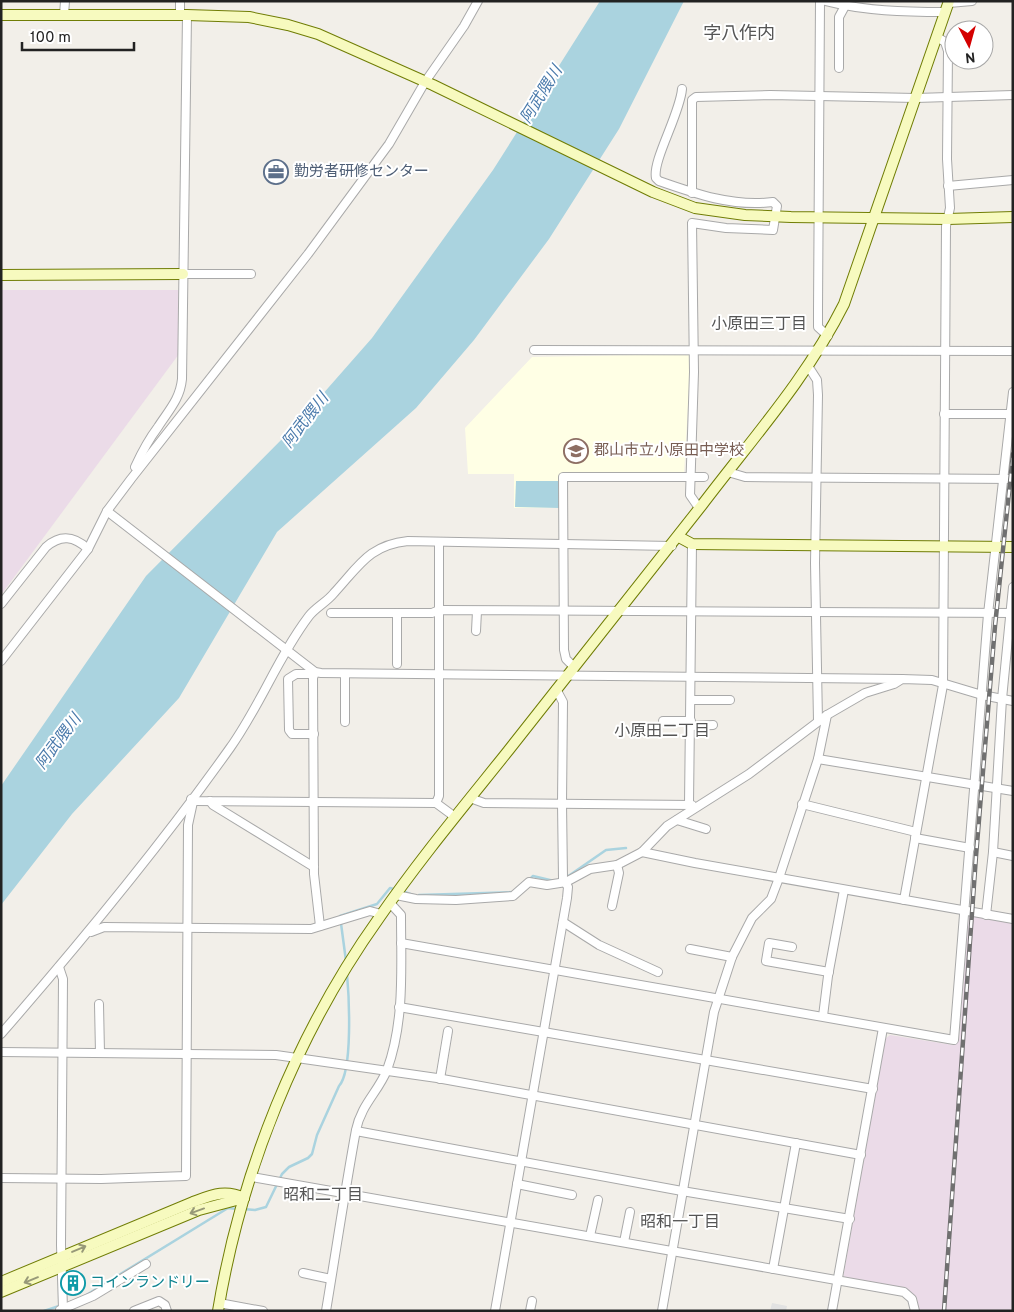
<svg xmlns="http://www.w3.org/2000/svg" width="1014" height="1312" viewBox="0 0 1014 1312" font-family="Overpass,'Noto Sans JP',sans-serif">
<style>
.industrial{fill:#ebdbe8}
.education{fill:#ffffe5}
.parking{fill:#e2e2e2}
.water{fill:#aad3df}
.lines{fill:none;stroke-linecap:round;stroke-linejoin:round}
.stream{stroke:#aad3df;stroke-width:2.5}
.street-casing{stroke:#a9a9a9;stroke-width:10}
.secondary-casing{stroke:#707d05;stroke-width:12}
.street{stroke:#fff;stroke-width:8}
.secondary{stroke:#f7fabf;stroke-width:10}
.rail-casing{stroke:#707070;stroke-width:4.5}
.rail{stroke:#fff;stroke-width:2.5;stroke-dasharray:8;stroke-linecap:butt}
.oneway{stroke:#979978}
.labels{text-anchor:middle;dominant-baseline:central;stroke-width:4;stroke-linejoin:round;paint-order:stroke}
.service-label{font-size:15px;fill:#4e5e75;stroke:#fff;text-anchor:start}
.education-label{font-size:15px;fill:#785e54;stroke:#fff;text-anchor:start}
.culture-label{font-size:15px;fill:#0d838f;stroke:#fff;text-anchor:start}
.water-label{font-size:16px;font-style:italic;fill:#4a7aab;stroke:#fff}
.neighbourhood-label{font-size:16px;fill:#555;stroke:#fff}
.quarter-label{font-size:18px;fill:#555;stroke:#fff}
</style>
<rect width="100%" height="100%" fill="#f2efe9"/>
<g class="industrial">
<polygon points="1,290 180,290 179,354 1,595"/>
<polygon points="969,914 1013,922 1013,1311 919,1311 917,1298 905,1288 843,1278 885,1039 890,1035 953,1045 959,1041"/>
</g>
<polygon class="education" points="691,354 684,474 560,474 560,508 514,508 514,474 468,474 465,428 532,357"/>
<polygon class="parking" points="772,1303 787,1306 786,1311 770,1311"/>
<g class="water">
<polygon points="600,1 684,1 619,129 549,239 474,340 416,408 277,532 179,698 72,814 1,905 1,786 146,576 292,429 372,338 493,170"/>
<polygon points="516,481 559,481 559,508 515,507"/>
</g>
<g class="lines">
<g class="stream">
<polyline points="567,877 606,850 626,848"/>
<polyline points="530,879 533,876 554,881"/>
<polyline points="402,891 413,895"/>
<polyline points="419,895 515,892"/>
<polyline points="346,961 340,916 377,904 390,888 397,890"/>
<path d="M243,1209L255,1210L266,1207L282,1174L289,1167L308,1158L312,1154L317,1135L339,1086C353,1071 349,996 347,974"/>
<polyline points="83,1297 228,1208 237,1209"/>
<polyline points="44,1311 62,1305"/>
</g>
<defs>
<g id="street">
<polyline points="820,1 818,310 818,327 828,336"/>
<path d="M825,1C864,11 905,12 945,12"/>
<polyline points="949,3 972,1"/>
<polyline points="64,15 65,1"/>
<polyline points="180,15 180,1"/>
<polyline points="839,68 839,17 845,6"/>
<path d="M682,89C680,114 652,161 656,178L659,181C696,194 733,207 773,202L777,206L773,230L726,228L692,223L694,372L690,495L699,508"/>
<polyline points="948,186 1013,180"/>
<polyline points="692,193 692,100 696,97 770,95 916,98 1013,95"/>
<polyline points="183,274 251,274"/>
<polyline points="534,350 1013,351"/>
<polyline points="808,366 817,380 818,395 815,563 818,721"/>
<polyline points="944,414 1010,414"/>
<path d="M135,467C141,454 149,439 158,427C169,410 180,399 182,379L187,15"/>
<polyline points="728,472 745,477 1013,479"/>
<polyline points="107,511 315,672 321,673 902,679"/>
<path d="M1,604L46,547C61,534 74,536 88,549"/>
<polyline points="331,613 432,613 439,610 1013,613"/>
<polyline points="397,613 397,664"/>
<polyline points="476,631 477,611"/>
<polyline points="1,661 88,549 107,511 131,479 308,254 389,144 425,82 464,26 478,1"/>
<polyline points="574,667 566,659 564,650 563,477 704,477"/>
<polyline points="315,672 313,678 314,874 320,926"/>
<polyline points="345,675 345,722"/>
<polyline points="691,700 730,700"/>
<polyline points="663,721 691,721"/>
<polyline points="691,726 713,725"/>
<polyline points="314,734 292,734 289,730 288,679 296,674 314,674"/>
<polyline points="818,759 1013,791"/>
<polyline points="470,798 484,803 692,805"/>
<polyline points="191,799 196,801 436,803 455,817"/>
<polyline points="210,801 213,805 314,867"/>
<polyline points="436,803 439,796 439,542"/>
<polyline points="689,804 692,544"/>
<polyline points="802,804 916,832"/>
<polyline points="677,820 706,829"/>
<polyline points="915,838 970,848"/>
<polyline points="642,852 695,863 1013,919"/>
<polyline points="993,852 1013,856"/>
<polyline points="396,895 416,899 456,900 513,896 529,882 547,885 566,882 590,869 617,865 642,852 667,826 749,774 827,715 865,693 894,684 902,679 932,680 982,695 1013,701"/>
<polyline points="904,900 943,685 946,226 950,208 947,159 948,51 945,42 937,37"/>
<polyline points="612,906 619,873 617,865"/>
<polyline points="986,915 993,852 1002,699 1013,587"/>
<polyline points="563,922 599,945 658,972"/>
<polyline points="91,932 104,927 311,929 370,911 381,914"/>
<polyline points="401,943 954,1040 988,614 1013,392"/>
<polyline points="792,947 769,943 766,961 829,972"/>
<polyline points="690,949 732,957"/>
<polyline points="59,967 63,979 61,1245 63,1309"/>
<polyline points="99,1004 100,1053"/>
<polyline points="399,1007 873,1089"/>
<polyline points="823,1016 828,976 844,890"/>
<path d="M1,1034C81,942 159,848 230,748C260,706 278,657 309,616C316,607 327,602 334,593C359,566 369,545 408,541L672,546"/>
<polyline points="1,1052 276,1055 437,1078 861,1155"/>
<polyline points="440,1079 448,1031"/>
<polyline points="356,1131 682,1191 850,1219"/>
<polyline points="252,1177 904,1292 912,1299 915,1311"/>
<polyline points="1,1178 101,1179 186,1176 188,825 193,802"/>
<polyline points="517,1184 572,1195"/>
<polyline points="590,1236 598,1200"/>
<polyline points="624,1242 630,1212"/>
<polyline points="773,1269 796,1143"/>
<polyline points="303,1273 331,1279"/>
<polyline points="219,1303 263,1311"/>
<polyline points="60,1310 93,1296 146,1264"/>
<polyline points="134,1311 159,1301 165,1305 167,1311"/>
<path d="M326,1311C336,1251 345,1190 356,1130C361,1105 378,1092 387,1070C405,1021 401,966 401,915L390,903"/>
<polyline points="495,1311 567,898 568,887 563,879 562,803 563,702 556,689"/>
<polyline points="530,1311 532,1301"/>
<polyline points="662,1311 714,1012 732,957 752,918 771,899 779,878 818,759 827,715"/>
<polyline points="832,1311 883,1028"/>
</g>
<g id="secondary">
<polyline points="1,15 187,15 249,17 288,25 318,34 433,85 653,192 695,208 745,215 791,217 948,219 1013,217"/>
<polyline points="1,275 183,274"/>
<polyline points="679,537 692,544 1013,547"/>
<path d="M1,1282L193,1202C212,1195 225,1189 244,1198"/>
<polyline points="1,1292 199,1210 244,1198"/>
<path d="M218,1311C241,1172 297,1033 379,918C419,860 464,806 508,751C573,669 638,587 702,505C752,439 807,378 844,304L949,1"/>
</g>
</defs>
<use href="#street" class="street-casing"/>
<use href="#secondary" class="secondary-casing"/>
<use href="#street" class="street"/>
<use href="#secondary" class="secondary"/>
<defs>
<polyline id="rail" points="944,1311 976,856 995,626 1013,454"/>
</defs>
<use href="#rail" class="rail-casing"/>
<use href="#rail" class="rail"/>
</g>
<defs><path id="oneway-shaft" d="M-6 0H5M1.5-3L5.5 0L1.5 3" fill="none" stroke-width="1.6" stroke-linecap="round" stroke-linejoin="round" transform="scale(1.25)"/></defs>
<g class="oneway">
<use href="#oneway-shaft" transform="translate(197 1211) rotate(160)"/>
<use href="#oneway-shaft" transform="translate(79 1249) rotate(-23)"/>
<use href="#oneway-shaft" transform="translate(31 1280) rotate(158)"/>
</g>
<defs>
<symbol id="office-ring" viewBox="-11 -11 22 22"><circle r="9.5" fill="#fff" stroke="#5c6f8a" stroke-width="1.5"/><path d="M-6-3h4V-5.5h4V-3h4V5H-6ZM-1-4.5V-3h2v-1.5ZM-6 0V1H6V0Z" fill="#5c6f8a"/></symbol>
<symbol id="school-ring" viewBox="-11 -11 22 22"><circle r="9.5" fill="#fff" stroke="#8d6e63" stroke-width="1.5"/><path d="M0-5L7-2L0 1L-7-2ZM-4 1L0 2.5L4 1V4Q0 6-4 4Z" fill="#8d6e63"/></symbol>
<symbol id="building-ring" viewBox="-11 -11 22 22"><circle r="9.5" fill="#fff" stroke="#0f9aa8" stroke-width="1.5"/><path d="M-4-6H4V6H1V3H-1V6H-4ZM-2.5-4.3h1.7v1.8h-1.7ZM.8-4.3h1.7v1.8H.8ZM-2.5-1h1.7V.8h-1.7ZM.8-1h1.7V.8H.8Z" fill="#0f9aa8"/></symbol>
</defs>
<g fill-rule="evenodd">
<use href="#office-ring" x="262" y="158" width="28" height="28"/>
<use href="#school-ring" x="562" y="437" width="28" height="28"/>
<use href="#building-ring" x="59" y="1269" width="28" height="28"/>
</g>
<g class="labels">
<g class="service-label">
<text x="294" y="172">勤労者研修センター</text>
</g>
<g class="education-label">
<text x="594" y="451">郡山市立小原田中学校</text>
</g>
<g class="culture-label">
<text x="90" y="1283">コインランドリー</text>
</g>
<g class="water-label">
<text transform="translate(542 95) rotate(-58)">阿武隈川</text>
<text transform="translate(306 421) rotate(-52)">阿武隈川</text>
<text transform="translate(59 742) rotate(-53)">阿武隈川</text>
</g>
<g class="neighbourhood-label">
<text x="759" y="325">小原田三丁目</text>
<text x="662" y="732">小原田二丁目</text>
<text x="323" y="1196">昭和二丁目</text>
<text x="680" y="1223">昭和一丁目</text>
</g>
<g class="quarter-label">
<text x="739" y="34">字八作内</text>
</g>
</g>
<rect width="1014" height="1312" fill="none" stroke="#222222" stroke-width="5"/>
<g transform="translate(969 45) rotate(174)"><circle r="24" fill="#ffffff" stroke="#a7a7a7"/>
<path d="M0-4L9 19L0 12L-9 19Z" fill="#d40000"/>
<text y="-8" font-size="14" font-weight="bold" text-anchor="middle" fill="#222222">N</text>
</g>
<path d="M22 42v8h112v-8" fill="none" stroke="#222222" stroke-width="2.5"/>
<text x="30" y="42" font-size="15" fill="#222222" stroke="#ffffff" stroke-width="4" paint-order="stroke">100 m</text>
</svg>
